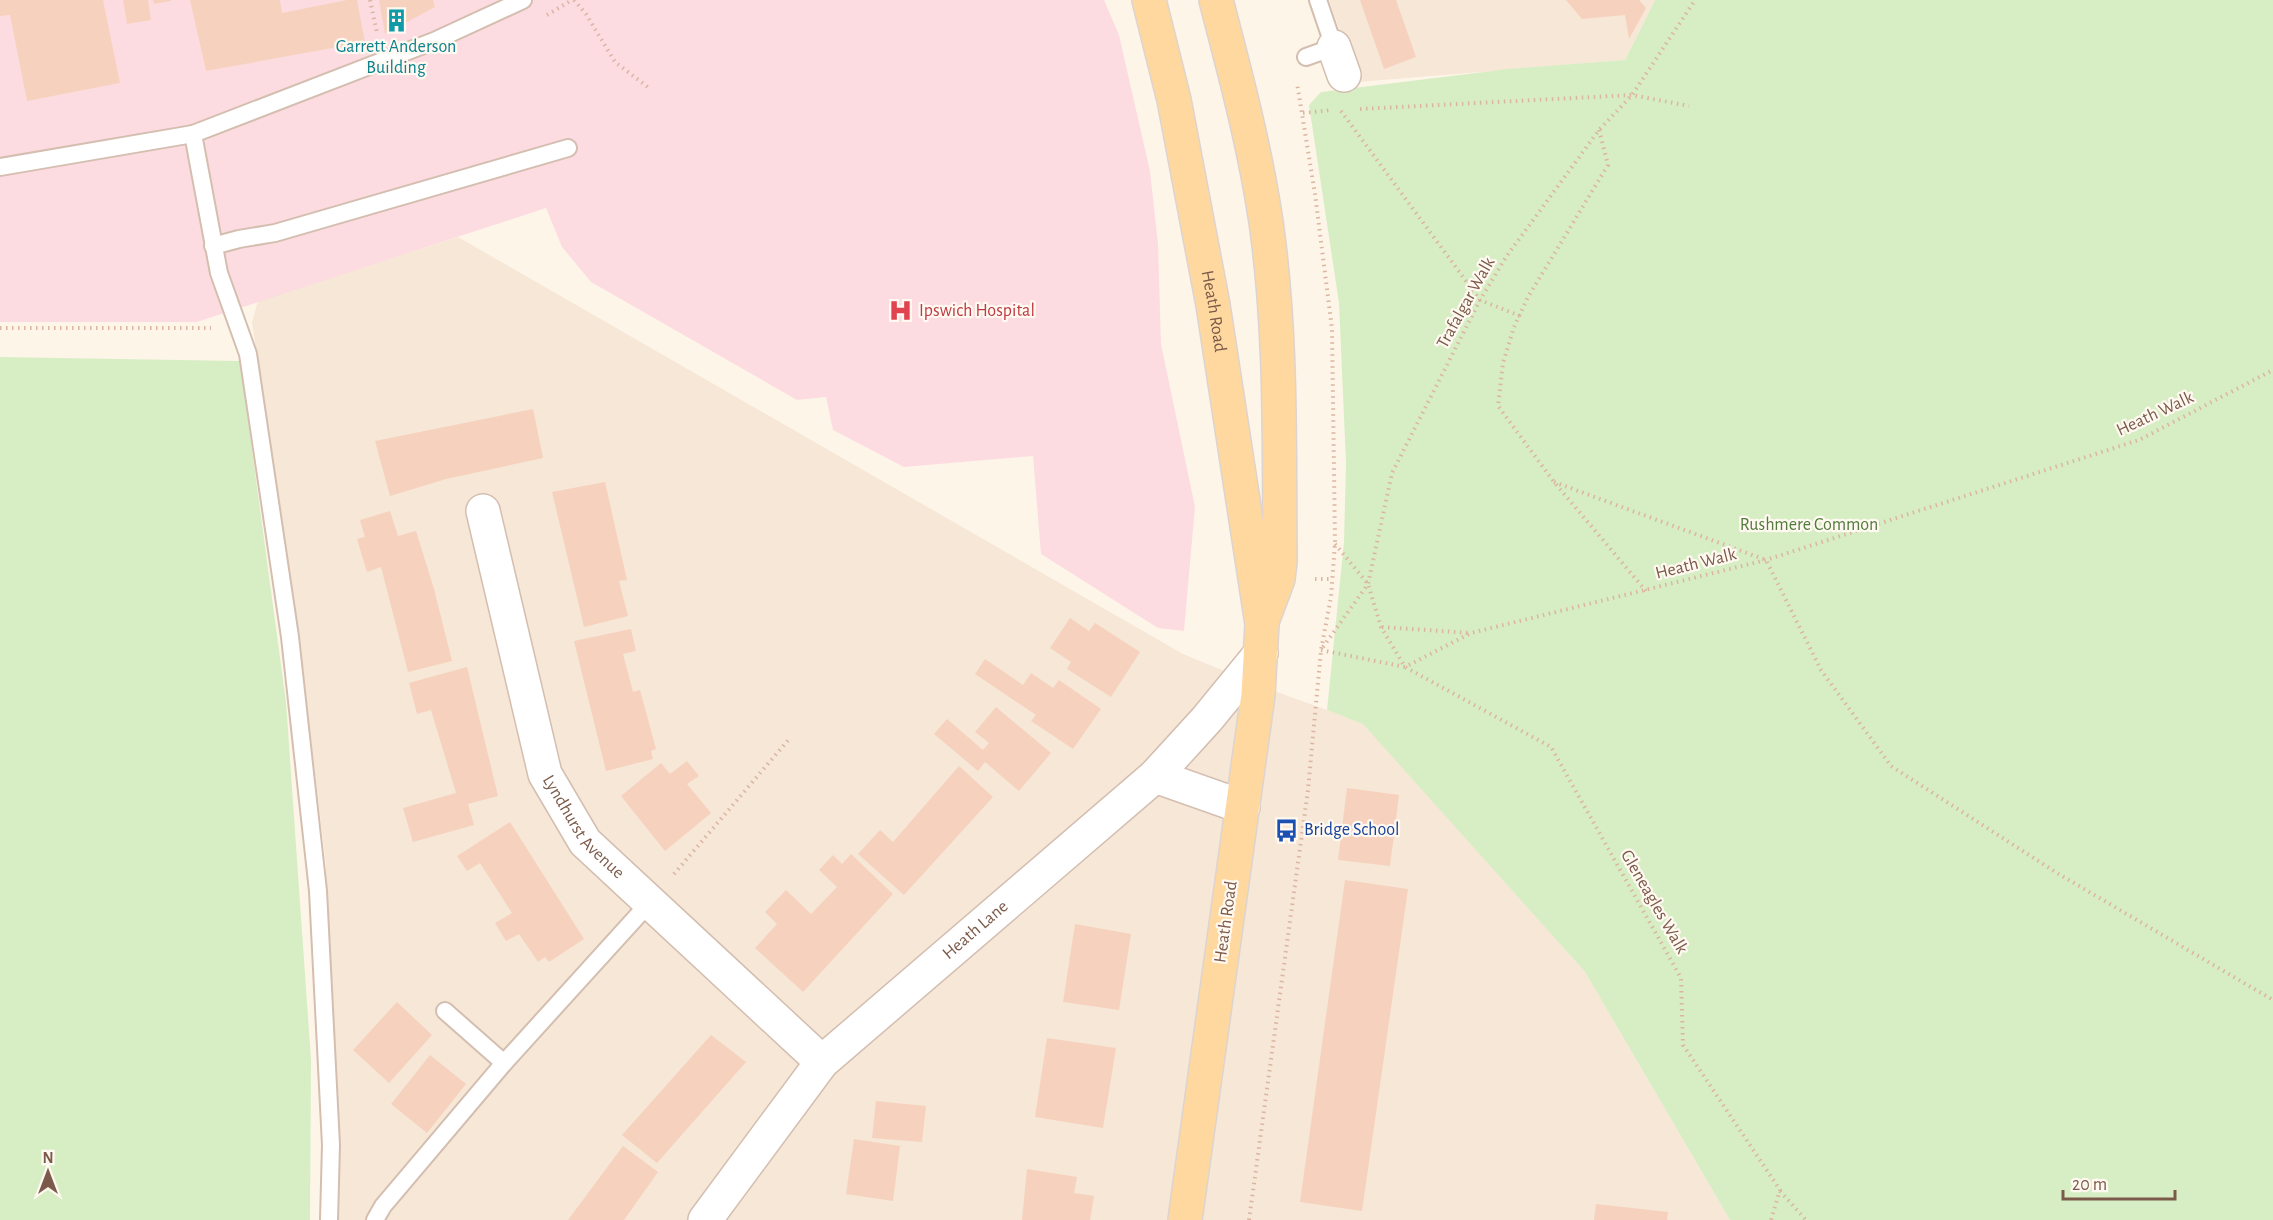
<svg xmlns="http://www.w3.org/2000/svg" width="2273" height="1220" viewBox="0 0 2273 1220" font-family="'Alegreya Sans',sans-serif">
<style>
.residential{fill:#f6e7d7}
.medical{fill:#fddce1}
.green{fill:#d7eec5}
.building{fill:#f6d2be}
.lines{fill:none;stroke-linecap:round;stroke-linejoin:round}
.lane-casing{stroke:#d4beb0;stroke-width:20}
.street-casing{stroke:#d4beb0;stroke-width:36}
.primary-casing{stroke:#ddd4d0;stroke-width:36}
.path{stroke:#dcb5a0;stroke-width:4;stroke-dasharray:1.5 4.5;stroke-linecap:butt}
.lane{stroke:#fff;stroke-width:16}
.street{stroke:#fff;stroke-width:33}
.primary{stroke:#ffd89f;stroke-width:33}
.labels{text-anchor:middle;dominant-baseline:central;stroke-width:4.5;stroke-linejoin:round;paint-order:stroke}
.culture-label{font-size:18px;fill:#0d838f;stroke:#fff9f1}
.street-label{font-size:18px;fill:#7c5a4a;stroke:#fff9f1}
.health-label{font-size:18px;fill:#be3a42;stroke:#fff9f1;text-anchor:start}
.park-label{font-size:18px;fill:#527c3d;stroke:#fff9f1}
.transit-label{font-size:18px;fill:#164399;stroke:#fff9f1;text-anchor:start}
</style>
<rect width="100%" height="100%" fill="#fef5e9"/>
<g class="residential">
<polygon points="1329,0 1655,0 1625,60 1358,82"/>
<polygon points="458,237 1183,654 1263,687 1363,723 1585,972 1730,1220 331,1220 326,1017 326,865 297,622 252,322 258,301"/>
</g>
<polygon class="medical" points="0,0 1104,0 1119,35 1150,171 1158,244 1161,344 1195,507 1184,631 1158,628 1041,554 1033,456 904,467 833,430 826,397 797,400 591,282 562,247 546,208 197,322 0,322"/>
<g class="green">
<polygon points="1655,0 2273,0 2273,1220 1730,1220 1585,972 1363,724 1327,710 1344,542 1346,463 1339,303 1309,105 1321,92 1508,69 1625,60"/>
<polygon points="0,357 240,361 286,702 311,1060 310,1220 0,1220"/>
</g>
<g class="building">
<polygon points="0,0 103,0 120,83 27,101 10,15 0,16"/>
<polygon points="123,0 148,0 151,20 127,24"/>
<polygon points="153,0 171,0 171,1 154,4"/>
<polygon points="190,0 280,0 282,13 347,0 357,0 365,42 206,71"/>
<polygon points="379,0 433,0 435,7 385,34"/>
<polygon points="1360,0 1396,0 1416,57 1384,69"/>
<polygon points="1566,0 1639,0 1646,8 1629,39 1625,15 1582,19"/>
<polygon points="533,409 543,458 446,479 390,496 375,441"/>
<polygon points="605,482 627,580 619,581 628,616 584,627 552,492"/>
<polygon points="390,511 398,536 416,531 434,589 452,661 408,672 381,567 367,572 357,539 365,537 360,520"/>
<polygon points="1070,618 1089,631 1095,623 1140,652 1111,697 1067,669 1071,662 1050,648"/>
<polygon points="631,629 636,651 623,654 633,692 640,690 656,749 651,751 653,759 606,771 574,641"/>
<polygon points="985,659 1023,685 1031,673 1053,688 1059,680 1101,709 1073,749 1031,721 1036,715 975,674"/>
<polygon points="467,667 498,796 468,804 474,825 413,842 403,808 456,793 431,710 417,714 409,683"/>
<polygon points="996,707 1051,753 1019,791 985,762 978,771 934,734 947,719 983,750 989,743 975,732"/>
<polygon points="687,761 699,776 687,784 711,813 665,851 621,796 661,763 670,774"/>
<polygon points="959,766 993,797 904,895 858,854 880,830 893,842"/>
<polygon points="1347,788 1399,795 1390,866 1338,860"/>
<polygon points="510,822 584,939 549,962 545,957 538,962 519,934 506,941 495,923 512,913 480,863 467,871 457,856"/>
<polygon points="851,854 893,894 803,992 755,948 777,924 765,912 786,890 811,914 837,887 819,870 833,855 842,864"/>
<polygon points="1345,880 1408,889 1362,1211 1300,1202"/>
<polygon points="1075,924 1131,934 1119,1010 1063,1002"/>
<polygon points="397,1002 432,1035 389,1083 353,1050"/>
<polygon points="711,1035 746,1062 657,1163 622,1135"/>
<polygon points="1047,1038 1116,1048 1103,1128 1035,1117"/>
<polygon points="430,1055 466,1084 427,1133 391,1104"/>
<polygon points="876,1101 926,1106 922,1142 872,1138"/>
<polygon points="854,1139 900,1146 893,1201 846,1194"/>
<polygon points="623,1146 658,1172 624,1220 568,1220"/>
<polygon points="1027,1169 1077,1177 1074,1193 1094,1196 1090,1220 1022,1220"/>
<polygon points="1596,1204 1668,1212 1667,1220 1594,1220"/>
</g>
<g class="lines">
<defs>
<g id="lane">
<polyline points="1306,57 1334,47 1318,0"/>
<polyline points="0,167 193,134"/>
<polyline points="213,246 239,239 275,233 568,148"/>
<polyline points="445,1011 504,1063 651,901"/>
<polyline points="329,1220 331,1145 318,891 290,637 248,354 219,273 193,134 434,41 523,0"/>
<polyline points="375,1220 383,1206 504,1063"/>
</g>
<g id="street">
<polyline points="1334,47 1344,75"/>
<path id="s1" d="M483,511L545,774L585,842L822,1062"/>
<polyline points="1155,776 1243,807"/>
<path id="s2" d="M705,1220L822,1062L1155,776L1207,719L1261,653"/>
</g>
<g id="primary">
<path id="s3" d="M1149,0L1174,100L1213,305L1262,624L1258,695L1185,1220"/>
<path d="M1216,0C1235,73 1255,147 1266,222C1282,334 1279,449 1280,562L1278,579L1263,619"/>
</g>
</defs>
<use href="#lane" class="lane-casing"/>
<use href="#street" class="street-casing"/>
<use href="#primary" class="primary-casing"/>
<g class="path">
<polyline points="370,0 377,33"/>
<polyline points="574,0 586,14 615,62 649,88"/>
<polyline points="547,15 572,0"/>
<polyline points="1360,109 1632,95 1689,106"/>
<polyline points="1341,111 1480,300 1520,316"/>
<polyline points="1303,113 1332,110"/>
<polyline points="1599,130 1608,165 1528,297 1514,327 1503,363 1498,406 1554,482 1646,591"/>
<polyline points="0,328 211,328"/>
<polyline points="1554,482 1766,560 1821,670 1891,766 2057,873 2273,1000"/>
<polyline points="1335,544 1368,584 1381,627 1405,667 1551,747 1681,978 1683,1045 1780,1190 1771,1220"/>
<polyline points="1315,579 1332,579"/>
<polyline points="1382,627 1470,633"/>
<polyline points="1323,647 1368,584 1392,473 1480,300 1506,257 1599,130 1632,95 1695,0"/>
<polyline points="1321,650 1405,667 1471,633 1766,560 2139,440 2273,370"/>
<polyline points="674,874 790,738"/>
<polyline points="1780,1191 1806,1220"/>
<polyline points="1249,1220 1308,790 1321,650 1331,597 1335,543 1332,329 1315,194 1297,83"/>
</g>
<use href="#lane" class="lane"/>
<use href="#street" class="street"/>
<use href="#primary" class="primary"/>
</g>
<defs>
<symbol id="building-bare" viewBox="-9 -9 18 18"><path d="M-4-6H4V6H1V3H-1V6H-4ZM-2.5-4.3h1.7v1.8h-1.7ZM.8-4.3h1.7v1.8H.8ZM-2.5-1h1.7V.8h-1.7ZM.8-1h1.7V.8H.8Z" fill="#0f9aa8" stroke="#fff9f1" stroke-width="2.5" paint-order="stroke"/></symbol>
<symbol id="hospital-bare" viewBox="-9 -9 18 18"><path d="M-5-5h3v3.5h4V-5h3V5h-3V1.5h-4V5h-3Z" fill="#e0444e" stroke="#fff9f1" stroke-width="2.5" paint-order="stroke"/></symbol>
<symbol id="bus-bare" viewBox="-9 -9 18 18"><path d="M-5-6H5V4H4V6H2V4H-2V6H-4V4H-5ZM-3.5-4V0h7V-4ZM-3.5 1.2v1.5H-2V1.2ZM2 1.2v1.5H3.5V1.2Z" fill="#1a4fb4" stroke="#fff9f1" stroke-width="2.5" paint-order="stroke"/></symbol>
</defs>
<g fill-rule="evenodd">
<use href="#building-bare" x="380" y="4" width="33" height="33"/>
<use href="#hospital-bare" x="884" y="294" width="33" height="33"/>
<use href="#bus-bare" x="1270" y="814" width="33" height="33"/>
</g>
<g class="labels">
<g class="culture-label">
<text x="396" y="47">Garrett Anderson<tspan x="396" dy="21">Building</tspan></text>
</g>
<g class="street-label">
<text transform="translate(1466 303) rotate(-61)">Trafalgar Walk</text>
<text stroke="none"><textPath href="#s3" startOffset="318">Heath Road</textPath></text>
<text transform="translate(2155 414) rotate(-25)">Heath Walk</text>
<text transform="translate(1696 564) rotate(-14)">Heath Walk</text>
<text stroke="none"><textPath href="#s1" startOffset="336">Lyndhurst Avenue</textPath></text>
<text transform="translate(1654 902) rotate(60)">Gleneagles Walk</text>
<text transform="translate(1226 922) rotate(-82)">Heath Road</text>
<text stroke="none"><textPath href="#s2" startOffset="399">Heath Lane</textPath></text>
</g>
<g class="health-label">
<text x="919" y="311">Ipswich Hospital</text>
</g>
<g class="park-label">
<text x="1809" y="525">Rushmere Common</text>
</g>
<g class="transit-label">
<text x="1304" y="830">Bridge School</text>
</g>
</g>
<g transform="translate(48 1172)" stroke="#fff9f1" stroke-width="4.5" paint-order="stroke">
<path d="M0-4.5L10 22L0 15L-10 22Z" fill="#7c5a4a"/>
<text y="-9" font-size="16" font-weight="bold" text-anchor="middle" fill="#7c5a4a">N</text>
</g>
<path d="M2063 1190v9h112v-9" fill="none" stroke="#7c5a4a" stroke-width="3"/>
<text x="2072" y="1190" font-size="18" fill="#7c5a4a" stroke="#fff9f1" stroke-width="4.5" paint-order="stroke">20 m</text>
</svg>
